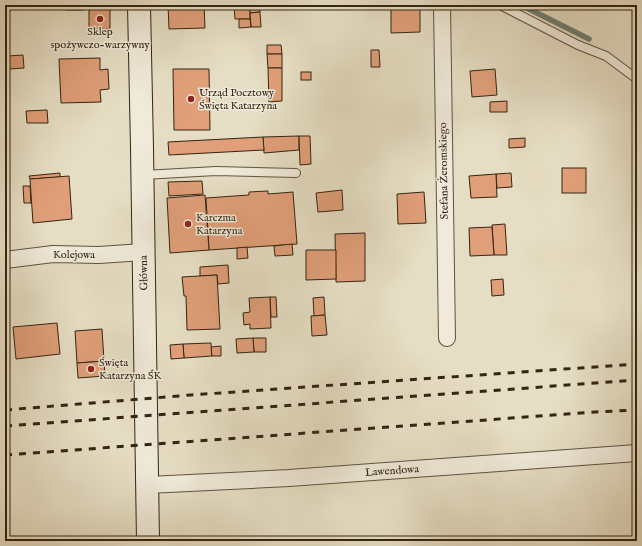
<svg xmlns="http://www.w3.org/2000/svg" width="642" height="546" viewBox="0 0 642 546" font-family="'IM FELL English',serif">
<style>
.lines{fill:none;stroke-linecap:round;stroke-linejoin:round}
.stream{stroke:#6f7f73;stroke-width:5.5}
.building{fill:#e09f79;stroke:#342413}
.lane-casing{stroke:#60523f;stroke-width:10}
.street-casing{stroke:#60523f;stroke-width:18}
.secondary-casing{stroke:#342413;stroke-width:24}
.lane{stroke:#efead9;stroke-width:8}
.street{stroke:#efead9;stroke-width:16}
.secondary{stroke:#efead9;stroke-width:22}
.rail{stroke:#342413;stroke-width:3;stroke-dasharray:7 7;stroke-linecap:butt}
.poi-dot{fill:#8f2418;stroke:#efead9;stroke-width:1.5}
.labels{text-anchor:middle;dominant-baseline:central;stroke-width:3;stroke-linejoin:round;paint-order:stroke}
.poi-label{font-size:11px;fill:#342413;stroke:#efead9;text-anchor:start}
.street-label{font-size:11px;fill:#342413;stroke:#efead9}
</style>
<rect width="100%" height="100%" fill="#e6dec4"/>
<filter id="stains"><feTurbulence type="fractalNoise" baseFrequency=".005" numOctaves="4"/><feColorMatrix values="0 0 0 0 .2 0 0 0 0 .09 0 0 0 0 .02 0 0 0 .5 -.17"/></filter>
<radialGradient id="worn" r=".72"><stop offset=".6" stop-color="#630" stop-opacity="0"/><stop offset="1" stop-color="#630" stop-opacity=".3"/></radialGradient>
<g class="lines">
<polyline class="stream" points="521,5 589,39"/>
</g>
<g class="building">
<rect x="66" y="5" width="17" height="5"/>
<polygon points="168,5 204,5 205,28 169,29"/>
<polygon points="234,5 250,5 250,19 235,19"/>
<polygon points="250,5 260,5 260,12 250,13"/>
<polygon points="391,5 420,5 420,32 391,33"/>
<rect x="89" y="9" width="21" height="20"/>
<polygon points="260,12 261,27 251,27 250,13"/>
<polygon points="239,19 250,19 251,27 239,28"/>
<polygon points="267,45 281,45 282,54 267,54"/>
<polygon points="371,50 379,50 380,67 371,67"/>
<polygon points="267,54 282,54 282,68 268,68"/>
<polygon points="23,55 24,68 9,69 8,56"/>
<polygon points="5,56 8,56 9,69 5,69"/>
<polygon points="100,58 100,70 108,69 109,89 100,90 101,102 61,103 59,59"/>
<polygon points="268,68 282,68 282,101 269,102"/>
<polygon points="173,69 209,69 210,130 174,130"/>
<polygon points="495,69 497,95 472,97 470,71"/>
<rect x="301" y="72" width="10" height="8"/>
<polygon points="507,101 507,112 490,112 490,102"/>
<polygon points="47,110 48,123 27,123 26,111"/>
<polygon points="299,136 299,150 264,153 263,137"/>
<polygon points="299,136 310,136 311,164 300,165"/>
<polygon points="263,137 264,150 169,155 168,142"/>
<polygon points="525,138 525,147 509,148 509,139"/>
<rect x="562" y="168" width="24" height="25"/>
<polygon points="60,173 60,177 30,179 29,176"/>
<polygon points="511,173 512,187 497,188 496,174"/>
<polygon points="496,174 497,197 471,198 469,176"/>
<polygon points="69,176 72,219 33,223 30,179"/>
<polygon points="202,181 203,194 169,196 168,182"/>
<polygon points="23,186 30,186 31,203 24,203"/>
<polygon points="342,190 343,210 318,212 316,193"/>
<polygon points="268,191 268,194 293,192 297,244 209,250 206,198 249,195 249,192"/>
<polygon points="424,192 426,223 398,224 397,194"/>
<polygon points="205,195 209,250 170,253 167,198"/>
<polygon points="505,224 507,255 494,255 492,225"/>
<polygon points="5,226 8,244 5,245"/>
<polygon points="492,227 494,255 470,256 469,228"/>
<polygon points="365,233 365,281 336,282 335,234"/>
<polygon points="292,244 293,255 275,256 274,246"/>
<polygon points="247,247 248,258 237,259 237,248"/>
<polygon points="306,250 336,250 336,279 306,280"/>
<polygon points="228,265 229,283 218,284 217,275 200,276 200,267"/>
<polygon points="217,275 220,329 187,330 186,296 184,296 182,277"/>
<polygon points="503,279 504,295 492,296 491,280"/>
<polygon points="270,297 276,297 277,317 271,317"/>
<polygon points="270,297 271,328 250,329 250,324 244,325 243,313 250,312 249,298"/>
<polygon points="324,297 325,315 314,316 313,298"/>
<polygon points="325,315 327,335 312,336 311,316"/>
<polygon points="57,323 60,354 16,359 13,327"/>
<polygon points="102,329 104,361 77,363 75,331"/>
<polygon points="253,338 266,338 266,352 254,352"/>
<polygon points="253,338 254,352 237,353 236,339"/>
<polygon points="211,343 212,356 184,358 183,344"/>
<polygon points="183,344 184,358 171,359 170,345"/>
<polygon points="221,346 221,356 212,356 211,347"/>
<polygon points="104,361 105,376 78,378 77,363"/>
</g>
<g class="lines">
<defs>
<g id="lane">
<polyline points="500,5 578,45 606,56 637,79"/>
<polyline points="143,175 216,171 296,173"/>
</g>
<g id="street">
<polyline points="442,5 447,338"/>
<polyline points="5,260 53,254 99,255 143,252"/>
<polyline points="148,485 289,478 637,453"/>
</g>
<polyline id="secondary" points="139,5 142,148 148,541"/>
</defs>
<use href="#lane" class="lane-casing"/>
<use href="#street" class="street-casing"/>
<use href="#secondary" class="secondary-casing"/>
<use href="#lane" class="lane"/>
<use href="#street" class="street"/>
<use href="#secondary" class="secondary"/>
<g class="rail">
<polyline points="5,410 191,395 637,364"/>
<polyline points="5,426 637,380"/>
<polyline points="5,455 595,412 637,410"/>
</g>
</g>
<g class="poi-dot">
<circle cx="100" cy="19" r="4"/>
<circle cx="191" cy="99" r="4"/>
<circle cx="188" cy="224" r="4"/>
<circle cx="91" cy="369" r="4"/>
</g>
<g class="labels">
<g class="poi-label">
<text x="100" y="32" text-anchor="middle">Sklep<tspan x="100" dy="13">spożywczo-warzywny</tspan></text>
<text x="199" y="93">Urząd Pocztowy<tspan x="199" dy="13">Święta Katarzyna</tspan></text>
<text x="196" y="218">Karczma<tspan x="196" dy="13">Katarzyna</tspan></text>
<text x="99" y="363">Święta<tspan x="99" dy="13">Katarzyna ŚK</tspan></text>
</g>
<g class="street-label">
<text transform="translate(444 171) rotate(-91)">Stefana Żeromskiego</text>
<text x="74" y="255">Kolejowa</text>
<text transform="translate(144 273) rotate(-91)">Główna</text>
<text transform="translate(392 471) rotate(-4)">Lawendowa</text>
</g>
</g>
<rect width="642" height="546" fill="none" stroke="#e6dec4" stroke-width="20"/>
<rect x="6" y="6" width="630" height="534" fill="none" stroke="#342413" stroke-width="2"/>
<rect x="10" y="10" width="622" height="526" fill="none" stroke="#342413"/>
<rect width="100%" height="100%" filter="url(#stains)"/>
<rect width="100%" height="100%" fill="url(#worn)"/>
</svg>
